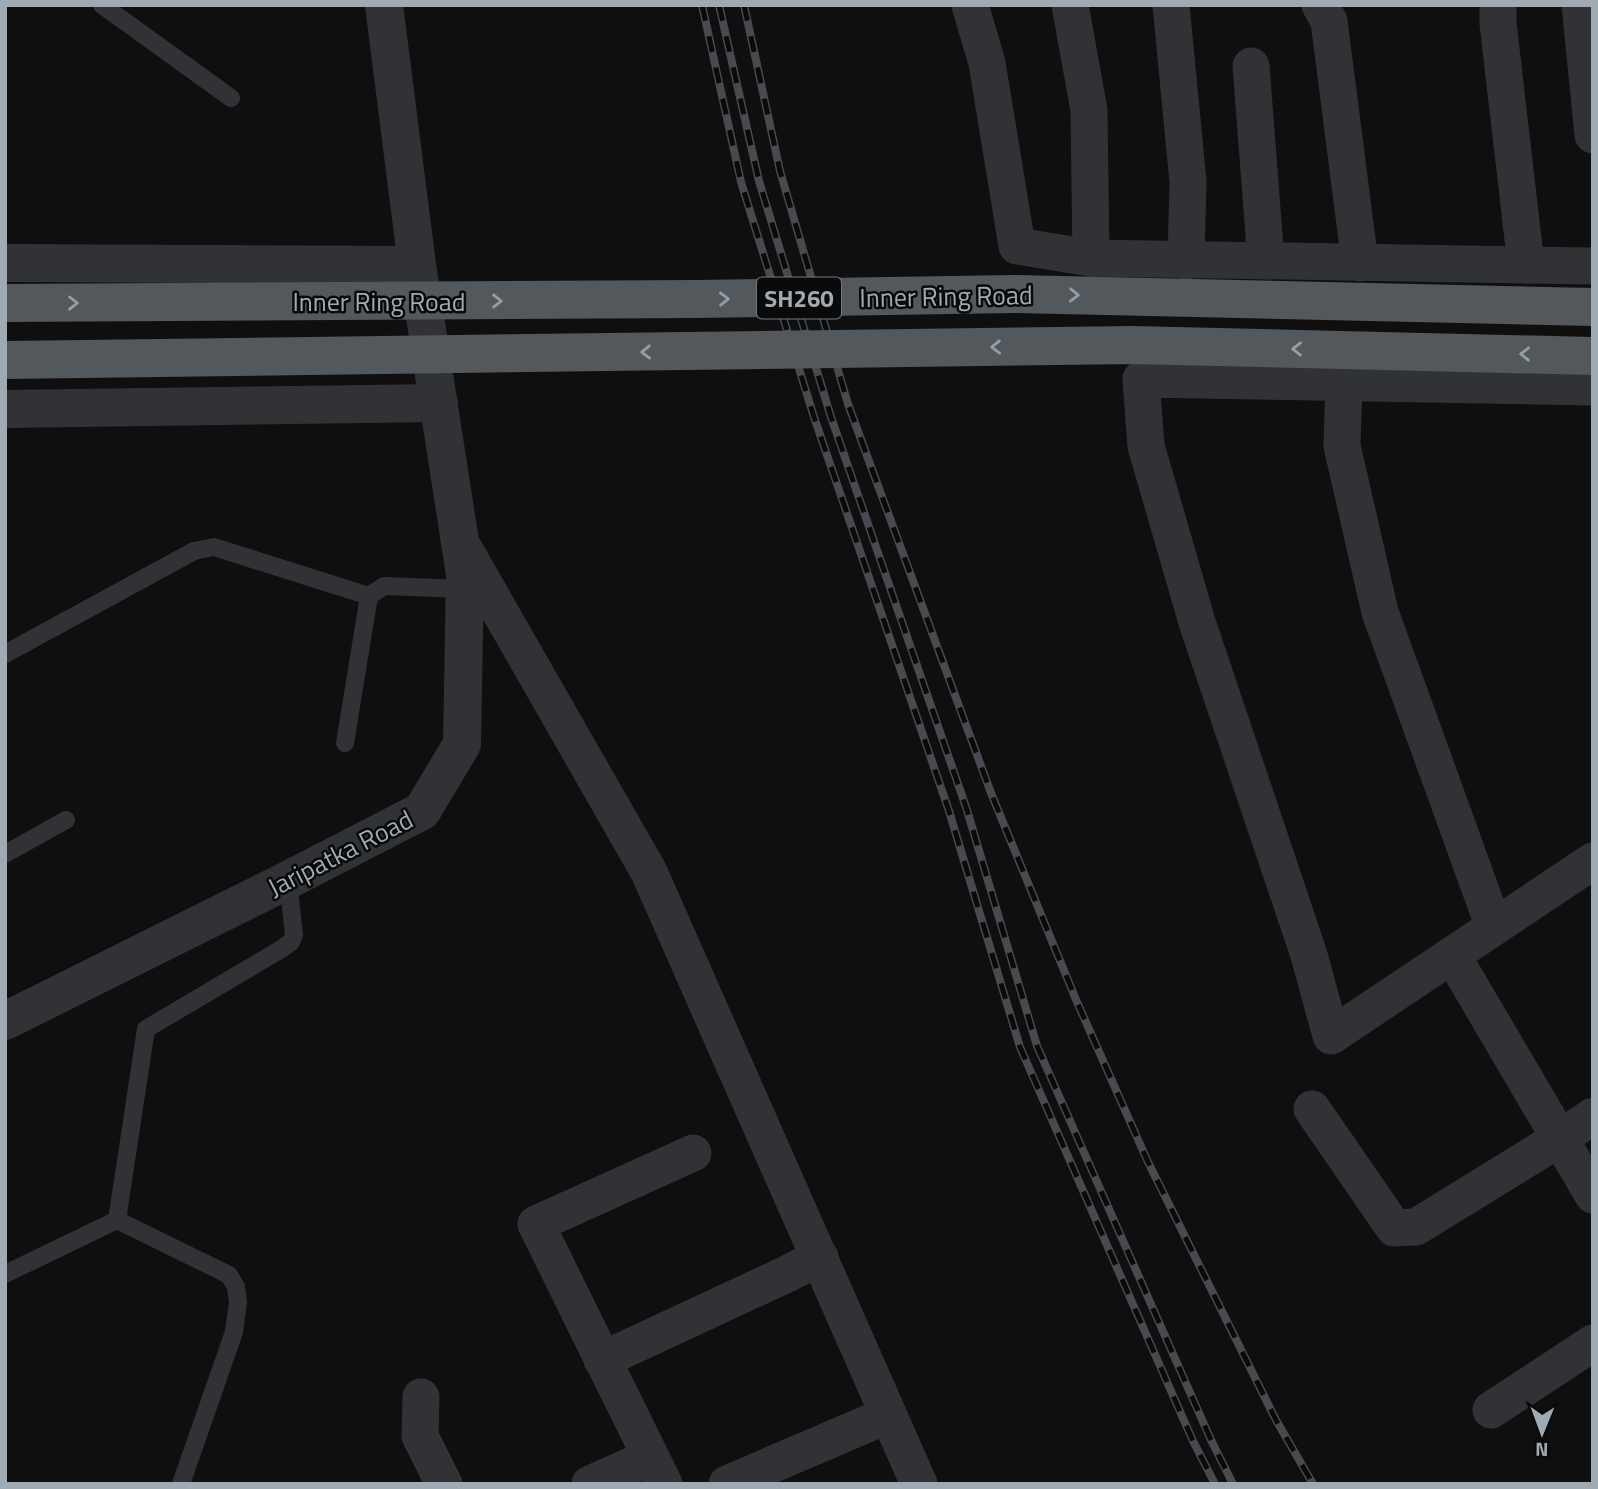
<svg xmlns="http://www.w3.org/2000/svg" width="1598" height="1489" viewBox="0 0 1598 1489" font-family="'Titillium Web',sans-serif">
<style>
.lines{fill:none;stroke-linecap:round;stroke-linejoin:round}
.service{stroke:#303235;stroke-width:18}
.minor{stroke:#303235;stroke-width:37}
.tertiary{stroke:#303235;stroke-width:38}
.rail-casing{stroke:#474a4e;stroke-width:8}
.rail{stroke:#0a0a0b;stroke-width:5;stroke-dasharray:16;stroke-linecap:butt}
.trunk-bridge{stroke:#53585d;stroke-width:38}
.oneway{stroke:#949ea5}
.labels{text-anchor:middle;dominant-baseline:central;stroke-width:5;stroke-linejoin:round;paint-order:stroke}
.shield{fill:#0a0a0b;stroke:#727a80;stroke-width:2}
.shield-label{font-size:24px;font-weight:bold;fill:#9faab2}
.street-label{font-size:26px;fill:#9faab2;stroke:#0a0a0b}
</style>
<rect width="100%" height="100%" fill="#0f0f10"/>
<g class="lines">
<g class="service">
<polyline points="102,5 231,98"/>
<polyline points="5,654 194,551 214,547 369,596"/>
<polyline points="345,743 369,596 384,586 465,589"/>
<polyline points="5,854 66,820"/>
<polyline points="117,1220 229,1275 236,1287 238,1302 234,1332 181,1484"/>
<polyline points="5,1274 117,1220 146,1029 283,948 291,942 294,935 288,880"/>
</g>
<g class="minor">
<polyline points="970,5 987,63 1017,246 1091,258 1593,266"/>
<polyline points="1070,5 1089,110 1091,258"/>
<polyline points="1171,5 1188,182 1186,261"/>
<polyline points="1320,5 1329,21 1360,263"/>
<polyline points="1498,5 1498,23 1526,265"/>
<polyline points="1580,5 1593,135"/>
<polyline points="1251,66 1266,261"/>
<polyline points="1344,383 1342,446 1380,612 1494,927"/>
<polyline points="1593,387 1141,379 1146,446 1197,622 1309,955 1331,1036 1593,861"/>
<polyline points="459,540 649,872 919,1484"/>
<polyline points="1452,955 1593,1195"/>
<polyline points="1312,1109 1394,1228 1416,1227 1559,1139 1593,1116"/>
<polyline points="602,1360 787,1274 820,1257"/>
<polyline points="421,1397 420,1436 444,1484"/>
<polyline points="1491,1410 1593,1343"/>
<polyline points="590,1484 650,1457"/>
<polyline points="664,1484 536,1224 693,1153"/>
<polyline points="727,1484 888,1415"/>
</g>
<g class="tertiary">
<polyline points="5,263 417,265"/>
<polyline points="5,409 439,403"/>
<polyline points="5,1021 288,880 422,811 462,744 465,574 417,265 384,5"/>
</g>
<defs>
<g id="rail">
<polyline points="702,5 741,182 814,417 949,811 1020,1047 1193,1441 1215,1484"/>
<polyline points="719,5 759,181 831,417 967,810 1037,1046 1211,1440 1233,1484"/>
<polyline points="744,5 780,171 848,404 991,793 1077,1002 1148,1162 1276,1420 1313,1484"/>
</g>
</defs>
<use href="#rail" class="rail-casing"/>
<use href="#rail" class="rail"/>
<g class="trunk-bridge">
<polyline points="5,303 696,299 1014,294 1593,307"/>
<polyline points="5,360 1132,345 1593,356"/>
</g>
</g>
<defs><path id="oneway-chevron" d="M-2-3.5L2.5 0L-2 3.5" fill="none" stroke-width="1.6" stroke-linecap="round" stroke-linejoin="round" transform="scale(1.75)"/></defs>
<g class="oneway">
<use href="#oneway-chevron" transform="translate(1074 295) rotate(1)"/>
<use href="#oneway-chevron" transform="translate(724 299) rotate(-1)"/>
<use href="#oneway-chevron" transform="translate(497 301)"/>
<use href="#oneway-chevron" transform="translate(73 303)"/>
<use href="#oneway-chevron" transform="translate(996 347) rotate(179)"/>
<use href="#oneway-chevron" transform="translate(1297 349) rotate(-179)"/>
<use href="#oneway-chevron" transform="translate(646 352) rotate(179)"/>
<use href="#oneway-chevron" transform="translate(1525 354) rotate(-179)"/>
</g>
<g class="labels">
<rect class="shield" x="757" y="277.5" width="84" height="41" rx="5"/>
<g class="shield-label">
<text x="799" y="298">SH260</text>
</g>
<g class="street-label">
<text transform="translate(946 296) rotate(-1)">Inner Ring Road</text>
<text x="379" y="301">Inner Ring Road</text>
<text transform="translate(340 853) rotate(-27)">Jaripatka Road</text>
</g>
</g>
<rect width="1598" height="1489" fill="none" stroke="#9faab2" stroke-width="14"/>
<g transform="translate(1542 1433) rotate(181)" stroke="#0a0a0b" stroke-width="5" paint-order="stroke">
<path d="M0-5L12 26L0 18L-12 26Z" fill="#9faab2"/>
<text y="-10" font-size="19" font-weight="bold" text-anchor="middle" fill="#9faab2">N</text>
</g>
</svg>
